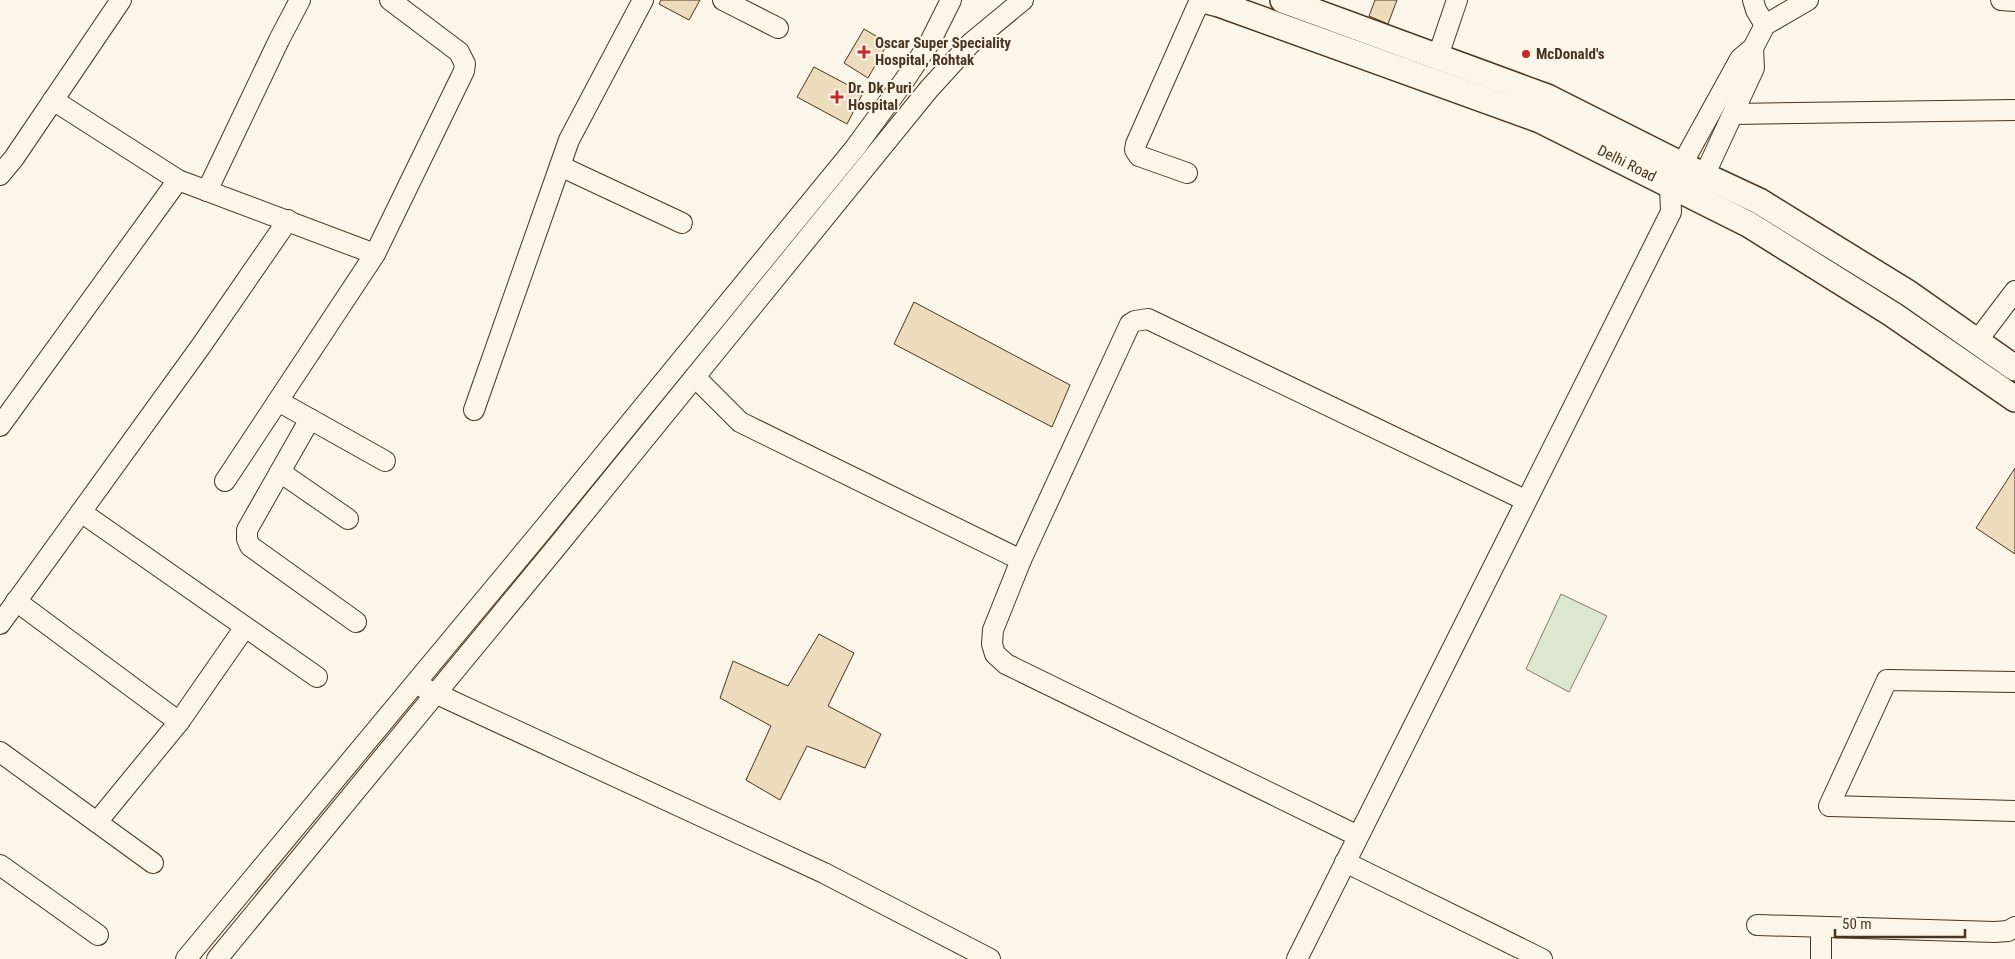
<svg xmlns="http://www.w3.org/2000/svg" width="2015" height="959" viewBox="0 0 2015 959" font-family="'Roboto Condensed',sans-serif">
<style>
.green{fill:#dce7d0;stroke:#887966}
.building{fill:#ecdcbc;stroke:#4a3520}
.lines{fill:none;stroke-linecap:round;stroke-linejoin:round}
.minor-casing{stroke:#4a3520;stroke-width:22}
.major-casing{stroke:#4a3520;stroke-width:28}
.minor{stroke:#fbf6e9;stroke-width:20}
.major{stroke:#fbf6e9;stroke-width:25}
.poi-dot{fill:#c62828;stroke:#fbf6e9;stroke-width:2}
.labels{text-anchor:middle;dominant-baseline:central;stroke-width:4;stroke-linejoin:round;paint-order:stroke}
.poi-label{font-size:15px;font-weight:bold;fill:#4a3520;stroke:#fbf6e9;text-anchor:start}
.street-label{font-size:15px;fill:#4a3520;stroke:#fbf6e9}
</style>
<rect width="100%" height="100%" fill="#fbf6e9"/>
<polygon class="green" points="1561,594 1607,616 1569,692 1526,669"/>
<g class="building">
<polygon points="661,0 700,0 689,20 659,4"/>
<polygon points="1375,0 1397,0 1388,24 1369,16"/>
<polygon points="864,29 888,43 868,78 844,63"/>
<polygon points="814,67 863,93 847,124 797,97"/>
<polygon points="914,302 1070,385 1052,427 894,344"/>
<polygon points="2015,468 2015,554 1976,528"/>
<polygon points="819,634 854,653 828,706 881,734 865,768 807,746 780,800 746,780 771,726 720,698 733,661 788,686"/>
</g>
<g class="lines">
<defs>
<g id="minor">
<polyline points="723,0 778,28"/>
<polyline points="1753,0 1756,10 1765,25"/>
<polyline points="2001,0 2015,1"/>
<polyline points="1438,56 1457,0"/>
<polyline points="53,100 178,180 375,254"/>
<polyline points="1734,114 2015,110"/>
<polyline points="560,166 682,223"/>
<polyline points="1187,173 1139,156 1135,150 1136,144 1200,0"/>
<polyline points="0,175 14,158 121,0"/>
<polyline points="1698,189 1754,68 1753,48"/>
<polyline points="207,191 279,40 300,0"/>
<polyline points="1977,341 2015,291"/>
<polyline points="695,377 740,422 1021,560"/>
<polyline points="278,401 385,461"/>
<polyline points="474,410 569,140 643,0"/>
<polyline points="310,419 247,530 247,539 250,546 356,622"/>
<polyline points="0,426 178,180"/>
<polyline points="280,472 348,519"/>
<polyline points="225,481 375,254 464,71 465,64 459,52 390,0"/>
<polyline points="81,512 317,677"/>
<polyline points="16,601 179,722"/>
<polyline points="0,624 201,346 288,220"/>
<polyline points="2015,682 1887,680 1829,806 2015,811"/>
<polyline points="424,688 824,873 990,959"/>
<polyline points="0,752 153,863"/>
<polyline points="97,822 179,722 245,627"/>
<polyline points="1358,836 1006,664 995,654 992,644 993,630 1021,560 1130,324 1135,321 1148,319 1525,500"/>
<polyline points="1345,862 1542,959"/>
<polyline points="0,865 98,935"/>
<polyline points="1757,925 1995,932 2008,931 2015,927"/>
<polyline points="1821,927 1821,959"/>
<polyline points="186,959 540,533 855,148 904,81 930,42 951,0"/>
<polyline points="217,959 559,544 929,89 971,43 1023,0"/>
<polyline points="1297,959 1671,212 1670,186 1740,59 1753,48 1765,25 1808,0"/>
</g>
<g id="major">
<path id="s1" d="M1203,0L1219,4L1540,120L1748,224L1892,314L2015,399"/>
<polyline points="1283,0 1547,97 1682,165 1759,201 1908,293 2015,368"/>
</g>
</defs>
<use href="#minor" class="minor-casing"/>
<use href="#major" class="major-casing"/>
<use href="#minor" class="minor"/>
<use href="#major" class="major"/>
</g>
<g class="poi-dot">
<path d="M861.5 44.5h5v5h5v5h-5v5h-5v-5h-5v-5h5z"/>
<circle cx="1526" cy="54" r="5"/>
<path d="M834.5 89.5h5v5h5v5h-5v5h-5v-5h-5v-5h5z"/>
</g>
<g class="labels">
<g class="poi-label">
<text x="875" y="43">Oscar Super Speciality<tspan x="875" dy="17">Hospital, Rohtak</tspan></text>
<text x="1536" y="54">McDonald's</text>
<text x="848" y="88">Dr. Dk Puri<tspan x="848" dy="17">Hospital</tspan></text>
</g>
<g class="street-label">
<text stroke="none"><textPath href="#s1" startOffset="455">Delhi Road</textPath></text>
</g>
</g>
<path d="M1835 929v8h130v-8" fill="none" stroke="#4a3520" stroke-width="2.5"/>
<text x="1842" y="929" font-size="15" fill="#4a3520" stroke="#fbf6e9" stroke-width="4" paint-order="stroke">50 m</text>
</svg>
